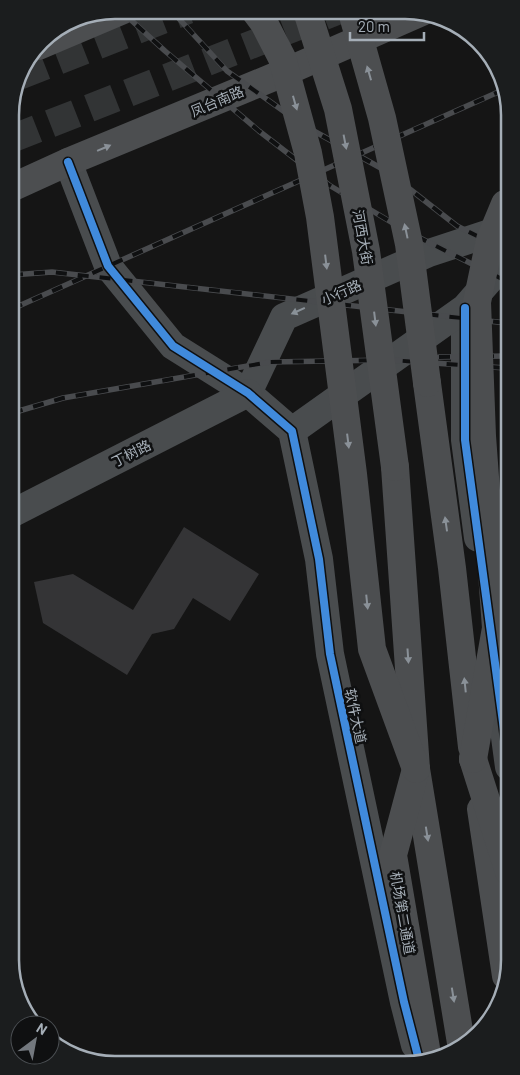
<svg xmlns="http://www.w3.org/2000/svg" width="520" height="1075" viewBox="0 0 520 1075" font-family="Barlow,'Noto Sans SC',sans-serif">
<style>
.building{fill:#343436}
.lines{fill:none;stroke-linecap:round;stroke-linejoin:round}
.trunk-tunnel{stroke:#323435;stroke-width:28;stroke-dasharray:28 14;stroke-linecap:butt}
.minor{stroke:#494c4e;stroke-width:28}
.tertiary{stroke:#494c4e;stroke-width:28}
.primary{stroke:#4c4e50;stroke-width:28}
.trunk{stroke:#4c4e50;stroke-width:28}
.rail-casing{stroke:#494b4e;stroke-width:5.5}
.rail{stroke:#0f1011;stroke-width:4;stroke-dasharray:11;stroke-linecap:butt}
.primary-bridge{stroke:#4c4e50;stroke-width:28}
.trunk-bridge{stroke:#4c4e50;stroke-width:28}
.cycleway-casing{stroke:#0f1011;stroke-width:11}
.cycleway{stroke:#408adc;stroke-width:8}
.oneway{fill:#8a9198}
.oneway2{fill:#899198}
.labels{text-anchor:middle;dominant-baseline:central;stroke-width:5;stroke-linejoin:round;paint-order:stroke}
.street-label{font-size:14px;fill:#a5aeb7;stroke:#0f1011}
.rim{fill:none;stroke:#a5aeb7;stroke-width:2.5}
</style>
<rect width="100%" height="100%" fill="#151515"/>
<polygon class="building" points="184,527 259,574 230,621 193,598 174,629 152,634 127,675 43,623 34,582 73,574 133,610"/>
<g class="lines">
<g class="trunk-tunnel">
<polyline points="19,76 188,10"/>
<polyline points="11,139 337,11"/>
</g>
<polyline class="minor" points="68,162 108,266 173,346 248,393"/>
<g class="tertiary">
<polyline points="465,312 465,440 478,538"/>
<polyline points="248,393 292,431 319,559 330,654 404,1002 415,1045"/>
<polyline points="248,393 284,317 429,253 505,228"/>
<polyline points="292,431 465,308 506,261"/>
<polyline points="13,513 248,393"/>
<polyline points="494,655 509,767"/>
</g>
<g class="primary">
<polyline points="38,46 123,10"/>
<polyline points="11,188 68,162 276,76 422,12"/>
<polyline points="427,383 452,568 472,747"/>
<polyline points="395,467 416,769 461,1043"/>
<polyline points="481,809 506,976"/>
</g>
<g class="trunk">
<polyline points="473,759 509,872"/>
<polyline points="416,769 393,855 428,1060"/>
</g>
<defs>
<g id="rail">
<polyline points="120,10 165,51 259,131 329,185 406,231 506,281"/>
<polyline points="171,10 227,71 303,125 388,172 457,226 505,250"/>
<polyline points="12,275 52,272 506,323"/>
<polyline points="12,309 505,89"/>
<polyline points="439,357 506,356"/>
<polyline points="12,413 63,398 270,362 390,360 506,368"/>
</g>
</defs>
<use href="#rail" class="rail-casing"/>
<use href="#rail" class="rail"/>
<g class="primary-bridge">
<polyline points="307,11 338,109 366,251 395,467"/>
<polyline points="352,12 382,118 409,244 427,383"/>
</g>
<g class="trunk-bridge">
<polyline points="255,11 264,23 282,58 308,153 320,217 353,474 372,649 416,769"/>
<polyline points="473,759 496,628 482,436 477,302 490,240 505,204"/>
</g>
<defs>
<g id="cycleway">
<polyline points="68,162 108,266 173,346 248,393 292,431 319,559 330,654 404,1002 419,1060"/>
<polyline points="465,308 465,440 509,767"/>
</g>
</defs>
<use href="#cycleway" class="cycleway-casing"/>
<use href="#cycleway" class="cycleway"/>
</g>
<defs><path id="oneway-solid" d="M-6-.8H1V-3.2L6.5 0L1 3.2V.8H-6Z" transform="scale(1.25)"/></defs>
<g class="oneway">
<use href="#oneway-solid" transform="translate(369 73) rotate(-106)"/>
<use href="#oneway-solid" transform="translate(295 103) rotate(74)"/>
<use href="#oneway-solid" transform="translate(345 142) rotate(79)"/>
<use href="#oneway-solid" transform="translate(104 148) rotate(-23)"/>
<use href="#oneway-solid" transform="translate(406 231) rotate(-102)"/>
<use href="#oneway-solid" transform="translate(326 262) rotate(83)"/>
<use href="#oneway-solid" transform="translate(375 319) rotate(83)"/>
<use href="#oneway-solid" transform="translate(348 441) rotate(83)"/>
<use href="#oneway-solid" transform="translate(446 524) rotate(-98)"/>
<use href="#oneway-solid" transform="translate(367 602) rotate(84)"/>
<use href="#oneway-solid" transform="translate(408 656) rotate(86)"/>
<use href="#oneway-solid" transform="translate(465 685) rotate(-96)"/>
<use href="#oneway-solid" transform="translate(427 834) rotate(81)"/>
<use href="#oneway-solid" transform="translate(453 995) rotate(81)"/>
</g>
<use class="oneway2" href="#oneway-solid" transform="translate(298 311) rotate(156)"/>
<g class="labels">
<g class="street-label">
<text transform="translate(217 101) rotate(-23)">凤台南路</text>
<text transform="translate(363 237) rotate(80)">河西大街</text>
<text transform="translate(341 292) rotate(-24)">小行路</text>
<text transform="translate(131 453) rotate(-27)">丁树路</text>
<text transform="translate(356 716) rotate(78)">软件大道</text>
<text transform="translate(403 913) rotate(80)">机场第二通道</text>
</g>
</g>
<path d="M0 0H520V1075H0ZM115 19H405A96 96 0 0 1 501 115V960A96 96 0 0 1 405 1056H115A96 96 0 0 1 19 960V115A96 96 0 0 1 115 19Z" fill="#1b1d1e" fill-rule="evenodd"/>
<path class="rim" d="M115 19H405A96 96 0 0 1 501 115V960A96 96 0 0 1 405 1056H115A96 96 0 0 1 19 960V115A96 96 0 0 1 115 19Z"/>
<g transform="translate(35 1040) rotate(32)"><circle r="24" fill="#0f1011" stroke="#4b4f53"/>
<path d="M0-4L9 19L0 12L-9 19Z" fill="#73787e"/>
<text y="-8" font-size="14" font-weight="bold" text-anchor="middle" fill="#a5aeb7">N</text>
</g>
<path d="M350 32v8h74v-8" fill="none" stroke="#a5aeb7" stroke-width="2.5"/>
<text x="358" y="32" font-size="15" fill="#a5aeb7" stroke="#0f1011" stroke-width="4" paint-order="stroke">20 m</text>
</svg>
